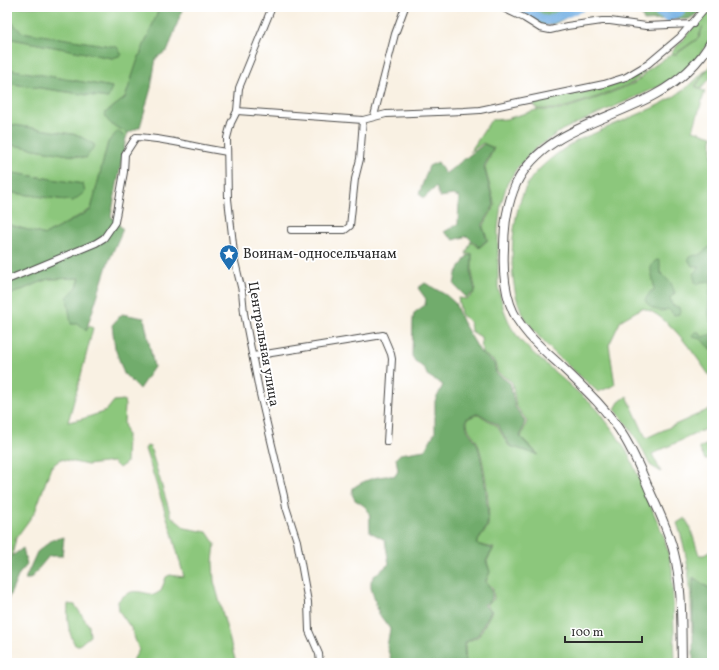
<svg xmlns="http://www.w3.org/2000/svg" width="719" height="670" viewBox="0 0 719 670" font-family="Vollkorn,serif">
<style>
.green{fill:#8cc77c;stroke:#5c7954}
.forest{fill:#71ac6c;stroke:#4e6c4c}
.lines{fill:none;stroke-linecap:round;stroke-linejoin:round}
.river{stroke:#71aee3;stroke-width:9}
.minor-casing{stroke:#4a4947;stroke-width:8}
.major-casing{stroke:#4a4947;stroke-width:10}
.minor{stroke:#fff;stroke-width:6}
.major{stroke:#fff;stroke-width:8}
.labels{text-anchor:middle;dominant-baseline:central;stroke-width:4;stroke-linejoin:round;paint-order:stroke}
.poi-label{font-size:14px;fill:#2b2b2b;stroke:#fff;text-anchor:start}
.street-label{font-size:14px;fill:#2b2b2b;stroke:#fff}
</style>
<rect width="100%" height="100%" fill="#fff"/>
<filter id="ink" filterUnits="userSpaceOnUse"><feTurbulence type="fractalNoise" baseFrequency=".025" numOctaves="2"/><feDisplacementMap in="SourceGraphic" scale="8" xChannelSelector="R" yChannelSelector="G"/><feConvolveMatrix kernelMatrix="1 2 1 2 8 2 1 2 1" color-interpolation-filters="sRGB"/></filter>
<filter id="wash" filterUnits="userSpaceOnUse"><feTurbulence type="fractalNoise" baseFrequency=".012" numOctaves="4" result="noise"/><feDisplacementMap in="SourceGraphic" scale="16" xChannelSelector="R" yChannelSelector="G"/><feGaussianBlur stdDeviation="0.9" result="paint"/><feColorMatrix in="noise" values="0 0 0 0 0 0 0 0 0 0 0 0 0 0 0 0 0 1.4 0 .05"/><feComposite in="paint" operator="in"/></filter>
<g filter="url(#wash)">
<rect width="100%" height="100%" fill="#f9f1e3"/>
<g class="green">
<polygon points="7,7 160,7 137,62 125,98 105,113 112,125 128,133 126,138 118,131 108,142 91,209 45,235 7,224 7,192 73,201 83,184 7,172 7,144 86,158 78,135 7,124 7,83 107,98 112,87 7,69 7,38 112,58 121,55 116,47 21,32 7,17"/>
<path d="M709,7H712V35L708,44L695,60L680,74L658,87L562,130L535,149L517,168L507,184L501,204L498,229V287L504,310L511,327L520,340L532,352L597,409L615,433L629,455L664,537L672,568L675,663H466L465,643L479,636L492,611L486,605L494,599L493,588L486,582L490,572L487,561L494,548L476,544C480,538 486,531 488,525C491,508 484,461 478,444C474,433 467,434 467,419L478,414L497,426L509,446L538,454L521,437L527,421L516,406L512,382L497,372L495,362L482,353L481,337L471,331L470,322L461,314L458,298L468,299L476,291L472,273V254H466L471,241L479,248L488,240L483,227L495,205L485,168L494,148L483,143L470,152L491,120L506,119L536,110H560L600,97L635,83L648,70L671,54L675,55L699,38L703,26L698,38L675,54L671,53L703,16Z"/>
<polygon points="712,63 712,76 701,89 696,86"/>
<path d="M707,69L695,86L701,90L705,91L693,130L712,136V379C696,357 669,314 642,308L621,320L609,345L615,385L598,392C573,369 535,340 521,310C506,279 510,203 533,176C544,163 561,150 575,142C581,138 588,136 595,133C624,119 658,109 685,89C693,83 700,75 707,69Z"/>
<polygon points="645,71 634,82 600,96 559,109 537,109 532,101 593,90 615,84"/>
<polygon points="80,278 77,287 67,297 79,324 86,331 89,326 93,328 80,379 68,422 82,419 106,411 114,401 124,400 125,406 124,423 127,435 126,463 119,468 113,462 87,465 61,459 51,467 35,512 16,538 12,556 7,566 7,296 48,279"/>
<polygon points="627,396 646,438 712,408 712,426 652,454 661,472 650,465 640,445 628,426 615,409 619,402"/>
<polygon points="712,442 712,457 705,460 699,448"/>
<path d="M147,446L150,447L171,516L185,528L207,532L215,544L213,562L214,581L236,663H133V660L139,650L131,628L119,611L118,601C131,588 137,591 154,595L161,591L166,577L170,575L184,577L172,533L145,449Z"/>
<path d="M685,518L690,527L699,555H704L712,550V590L693,577L692,633C691,594 690,560 677,523Z"/>
<path d="M68,604L75,605L89,626L90,636L79,645H75C68,632 67,619 68,604Z"/>
</g>
<g class="forest">
<path d="M160,7H183L168,50L156,58L151,88L140,127L128,133C119,128 106,125 105,113L125,98L137,62Z"/>
<polygon points="508,7 590,7 586,7 554,24 544,26"/>
<polygon points="638,7 705,7 705,9 689,19 644,21"/>
<polygon points="7,17 21,32 117,47 122,55 112,58 7,38"/>
<polygon points="7,69 112,87 108,98 7,83"/>
<polygon points="7,124 78,135 95,145 86,158 7,144"/>
<polygon points="118,131 126,138 111,216 123,229 108,263 86,331 79,324 71,324 67,297 77,287 80,278 48,279 7,296 7,224 45,235 91,210 108,142"/>
<polygon points="484,144 493,148 484,167 494,205 482,226 487,240 479,247 467,236 454,240 444,232 458,224 459,197 453,195 440,197 436,187 424,198 419,194 429,166 438,162 445,174"/>
<polygon points="7,172 83,184 85,192 73,201 7,192"/>
<polygon points="712,245 712,328 708,310 711,281 701,282 696,285 693,274 700,266 692,266 688,259 689,256 699,255"/>
<polygon points="472,254 471,274 475,291 467,298 454,285 456,274 467,256"/>
<path d="M657,260L660,261V272L671,283L675,293L670,298L672,305L680,308L681,311L679,314L674,315L668,309C660,314 649,308 645,300L651,291H654C654,288 654,284 653,281C652,272 647,266 657,260Z"/>
<path d="M425,283L446,295L455,303L462,321L481,353L494,363L496,373L510,383L515,407L525,421L520,437L538,455L510,446L498,425L478,413L466,419C466,434 471,432 477,444C482,456 490,512 487,525C485,531 479,538 476,544L493,549L486,561L490,572L485,582L492,589V599L484,605L491,611L478,635L464,643L465,663H392L387,647L390,629L379,614L371,588V581L374,576L389,564L385,540L370,532C369,513 373,510 355,500L352,494L353,488C365,479 381,475 395,476L398,471L396,458L400,454L425,450L435,432V401L443,385L427,375L425,369L415,361L412,356L413,319L414,313L425,305L426,299L418,288Z"/>
<polygon points="122,314 144,318 154,367 139,389 124,374 115,348 112,325"/>
<polygon points="696,331 700,333 702,337 712,334 712,351 701,339 693,337 692,335"/>
<polygon points="64,537 62,556 49,556 30,579 25,579 37,552 52,540"/>
<polygon points="23,548 27,565 19,574 7,602 7,566 12,556"/>
<polygon points="693,578 712,590 712,663 693,663"/>
</g>
<g class="lines">
<g class="river">
<polyline points="518,7 547,21 581,7"/>
<polyline points="650,7 668,18 681,11 682,7"/>
</g>
</g>
</g>
<g filter="url(#ink)">
<g class="lines">
<defs>
<g id="minor">
<polyline points="272,7 239,88 237,111 231,123 227,138 228,199 235,262 242,291 244,313 259,390 284,496 286,507 297,541 308,602 309,631 319,654 320,663"/>
<polyline points="501,7 524,18 540,28 550,30 567,26 602,21 610,21 646,26 693,24"/>
<polyline points="237,111 363,120 386,114 464,111 480,110 604,84 626,77 648,64 680,37 706,7"/>
<polyline points="374,116 395,34 405,7"/>
<polyline points="291,230 345,230 350,226 355,179 360,159 363,120"/>
<path d="M7,280L96,243L104,238L115,222L124,172L125,154L136,137C167,138 196,148 227,152"/>
<polyline points="253,356 383,335 391,354 392,359 387,442"/>
</g>
<path id="major" d="M682,663C681,627 683,588 674,553C669,533 660,513 651,494C643,475 635,455 624,437C607,409 583,387 559,364C540,347 518,328 510,304C504,286 503,267 504,249C504,227 507,204 516,184C542,130 609,121 656,94C678,82 700,63 712,40"/>
</defs>
<use href="#minor" class="minor-casing"/>
<use href="#major" class="major-casing"/>
<use href="#minor" class="minor"/>
<use href="#major" class="major"/>
</g>
</g>
<defs>
<symbol id="sight-pin" viewBox="-11 -11 22 30"><path d="M0 17L-7.5 6A9.5 9.5 0 1 1 7.5 6Z" fill="#1f6fb2" stroke="#fff"/><path d="M0-6L1.8-2.2L6-1.7L2.9 1.2L3.7 5.4L0 3.3L-3.7 5.4L-2.9 1.2L-6-1.7L-1.8-2.2Z" fill="#fff"/></symbol>
</defs>
<g fill-rule="evenodd">
<use href="#sight-pin" x="218" y="243" width="22" height="30"/>
</g>
<g class="labels">
<g class="poi-label">
<text x="243" y="254">Воинам-односельчанам</text>
</g>
<g class="street-label">
<text transform="translate(263 344) rotate(80)">Центральная улица</text>
</g>
</g>
<rect width="719" height="670" fill="none" stroke="#fff" stroke-width="24"/>
<path d="M565 636v6h77v-6" fill="none" stroke="#2b2b2b" stroke-width="2"/>
<text x="571" y="636" font-size="12" fill="#2b2b2b" stroke="#ffffff" stroke-width="3" paint-order="stroke">100 m</text>
</svg>
